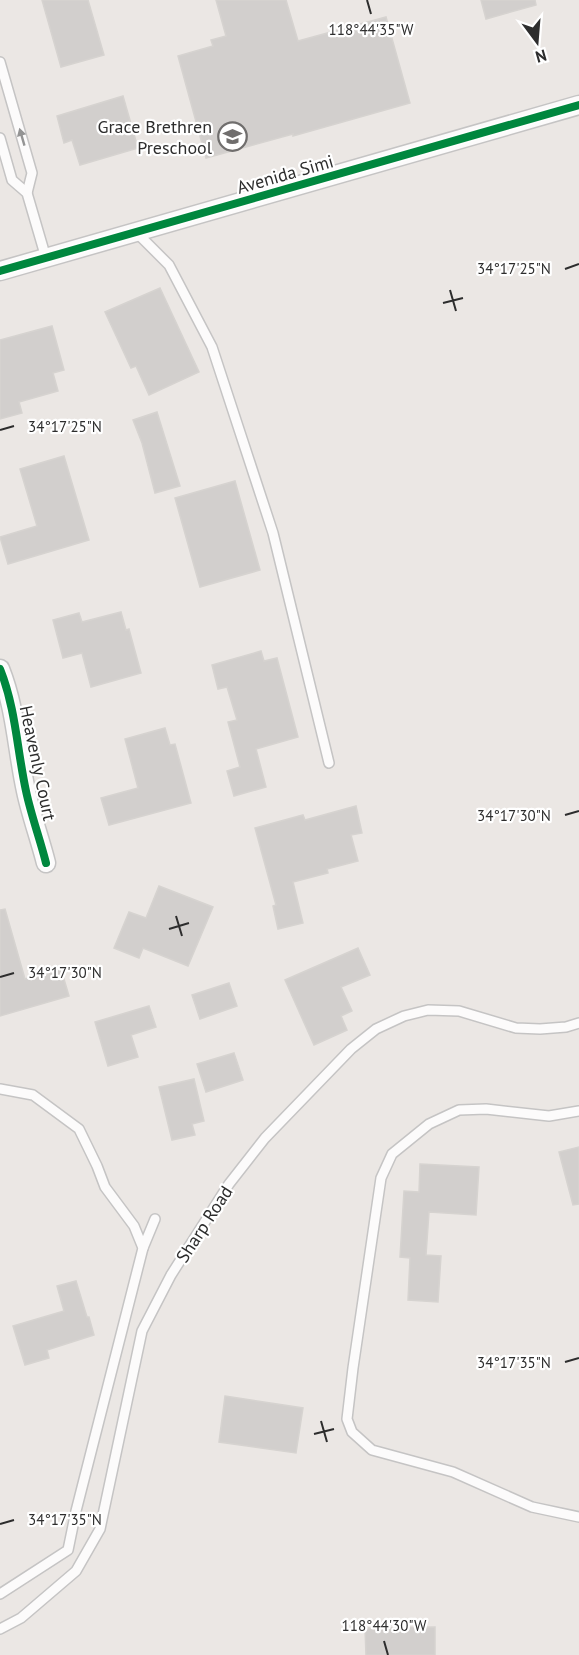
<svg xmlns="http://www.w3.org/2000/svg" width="579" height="1655" viewBox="0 0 579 1655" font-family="'PT Sans',sans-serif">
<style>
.building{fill:#d2cfcd;stroke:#d6d3d0;stroke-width:1.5}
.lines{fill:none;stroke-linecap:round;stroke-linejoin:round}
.lane-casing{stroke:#c5c4c4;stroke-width:12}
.street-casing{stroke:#c5c4c4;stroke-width:21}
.lane{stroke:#fcfbfb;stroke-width:9}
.street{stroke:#fcfbfb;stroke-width:18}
.cycleway-casing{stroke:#fff;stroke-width:11}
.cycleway{stroke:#00873e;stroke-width:8}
.oneway{fill:#949494}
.ticks{fill:none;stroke:#2d2d2d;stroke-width:2}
.labels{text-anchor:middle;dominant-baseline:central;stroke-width:4.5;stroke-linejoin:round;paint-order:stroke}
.poi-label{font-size:18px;fill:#2d2d2d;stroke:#fff;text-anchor:end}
.street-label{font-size:18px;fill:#2d2d2d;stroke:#fff}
.ticks-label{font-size:15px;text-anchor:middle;fill:#2d2d2d;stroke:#fff;stroke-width:4.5;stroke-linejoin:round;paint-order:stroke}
</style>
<rect width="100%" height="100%" fill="#ebe7e4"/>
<g class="building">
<polygon points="42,0 88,0 104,55 61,67"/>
<polygon points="216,0 286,0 298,41 386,17 410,103 293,136 293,134 206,158 178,56 213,46 211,40 226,36"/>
<polygon points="481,0 535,0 536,5 486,19"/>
<polygon points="123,96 138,148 80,165 72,140 64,143 57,116"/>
<polygon points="160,288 199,372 149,395 136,366 131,368 105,312"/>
<polygon points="52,326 64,370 53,373 58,391 19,402 22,413 0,419 0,340"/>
<polygon points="157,412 180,486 155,493 142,443 133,420"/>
<polygon points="64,456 89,540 8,564 0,537 37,526 20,469"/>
<polygon points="235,481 260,570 200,587 175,498"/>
<polygon points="121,612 126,630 129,629 141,673 91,687 82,653 63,658 53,620 79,613 82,622"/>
<polygon points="261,651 264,661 277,658 298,737 256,749 266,787 234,796 227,771 240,767 228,722 237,720 227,687 218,689 212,665"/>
<polygon points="165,728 170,745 175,744 191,803 109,825 101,798 138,788 125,739"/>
<polygon points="356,806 362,833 351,835 358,861 327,869 328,873 293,882 303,923 278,929 273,906 276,905 255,828 303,815 305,820"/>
<polygon points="159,886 213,907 188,966 143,948 139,958 114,948 129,912 146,918"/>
<polygon points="5,909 25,979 61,969 69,996 0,1016 0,910"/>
<polygon points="358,948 370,975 341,987 352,1011 341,1016 347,1030 314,1045 285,980"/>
<polygon points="229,983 237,1006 200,1019 192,995"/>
<polygon points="149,1006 156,1027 131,1035 138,1057 108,1066 95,1022"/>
<polygon points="234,1053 243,1080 206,1092 197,1064"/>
<polygon points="194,1079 204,1121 192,1124 195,1135 172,1140 159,1087"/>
<polygon points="579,1147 579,1204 573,1205 559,1152"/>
<polygon points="420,1164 479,1167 476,1215 429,1212 426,1255 441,1256 438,1302 408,1300 410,1258 400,1257 404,1191 419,1192"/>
<polygon points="76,1281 87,1317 89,1317 94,1335 47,1350 49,1358 25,1365 13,1326 64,1311 57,1286"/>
<polygon points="225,1396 303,1408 296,1453 219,1442"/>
<polygon points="435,1627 435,1655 366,1655 365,1628"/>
</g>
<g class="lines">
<defs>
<g id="lane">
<polyline points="0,62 32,173 27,193"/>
<polyline points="0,138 12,180 27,193 46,258"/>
<polyline points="136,232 169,265 212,347 273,533 329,763"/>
<polyline points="0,1089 33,1095 79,1129 97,1166 105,1187 134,1226 143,1248 76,1511 68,1550 0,1594"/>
<polyline points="579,1111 549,1116 486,1109 459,1110 429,1124 392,1154 381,1178 353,1368 347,1419 352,1432 372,1450 453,1472 532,1507 579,1517"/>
<polyline points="143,1248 155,1219"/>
<polyline points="0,1629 21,1618 76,1571 100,1529 142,1331 171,1275 229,1184 265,1138 351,1049 376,1029 404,1016 428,1010 459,1011 516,1028 540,1029 566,1027 579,1023"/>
</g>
<g id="street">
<polyline points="0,271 579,105"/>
<path d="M0,669C16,709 17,750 26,791C31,815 40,839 46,863"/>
</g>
</defs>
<use href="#lane" class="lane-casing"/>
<use href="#street" class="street-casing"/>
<use href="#lane" class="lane"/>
<use href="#street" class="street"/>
<defs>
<g id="cycleway">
<polyline points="0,271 579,105"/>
<path d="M0,669C16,709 17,750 26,791C31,815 40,839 46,863"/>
</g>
</defs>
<use href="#cycleway" class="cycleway-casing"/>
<use href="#cycleway" class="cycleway"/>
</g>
<defs><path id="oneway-solid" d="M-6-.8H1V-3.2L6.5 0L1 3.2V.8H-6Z" transform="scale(1.5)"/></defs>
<use class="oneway" href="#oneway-solid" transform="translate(22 137) rotate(-106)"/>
<path class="ticks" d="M367,0L371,14M565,269L579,264M450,290L456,311M443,303L463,298M0,430L14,426M565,815L579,811M176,916L182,936M169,929L189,923M0,977L14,973M565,1362L579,1358M321,1421L327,1442M314,1434L334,1429M0,1524L14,1520M384,1641L388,1655"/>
<defs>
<symbol id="school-ring" viewBox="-11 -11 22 22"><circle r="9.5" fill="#fff" stroke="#706e6d" stroke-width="1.5"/><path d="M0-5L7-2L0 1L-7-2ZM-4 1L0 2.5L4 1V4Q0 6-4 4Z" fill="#706e6d"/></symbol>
</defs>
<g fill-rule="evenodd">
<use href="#school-ring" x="216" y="120" width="33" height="33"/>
</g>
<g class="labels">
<g class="poi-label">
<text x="212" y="126">Grace Brethren<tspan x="212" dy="21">Preschool</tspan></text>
</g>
<g class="street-label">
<text transform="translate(285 174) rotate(-16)">Avenida Simi</text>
<text transform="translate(38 763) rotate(78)">Heavenly Court</text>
<text transform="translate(204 1224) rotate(-57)">Sharp Road</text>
</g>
</g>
<g class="ticks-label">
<text x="371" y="35">118°44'35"W</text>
<text x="514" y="274">34°17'25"N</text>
<text x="65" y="432">34°17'25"N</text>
<text x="514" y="821">34°17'30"N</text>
<text x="65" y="978">34°17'30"N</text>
<text x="514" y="1368">34°17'35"N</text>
<text x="65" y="1525">34°17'35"N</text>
<text x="384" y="1631">118°44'30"W</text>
</g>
<g transform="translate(537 42) rotate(164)" stroke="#ffffff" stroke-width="4.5" paint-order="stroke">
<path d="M0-4.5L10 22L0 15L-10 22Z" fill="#2d2d2d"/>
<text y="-9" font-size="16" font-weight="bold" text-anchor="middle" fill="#2d2d2d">N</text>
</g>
</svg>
